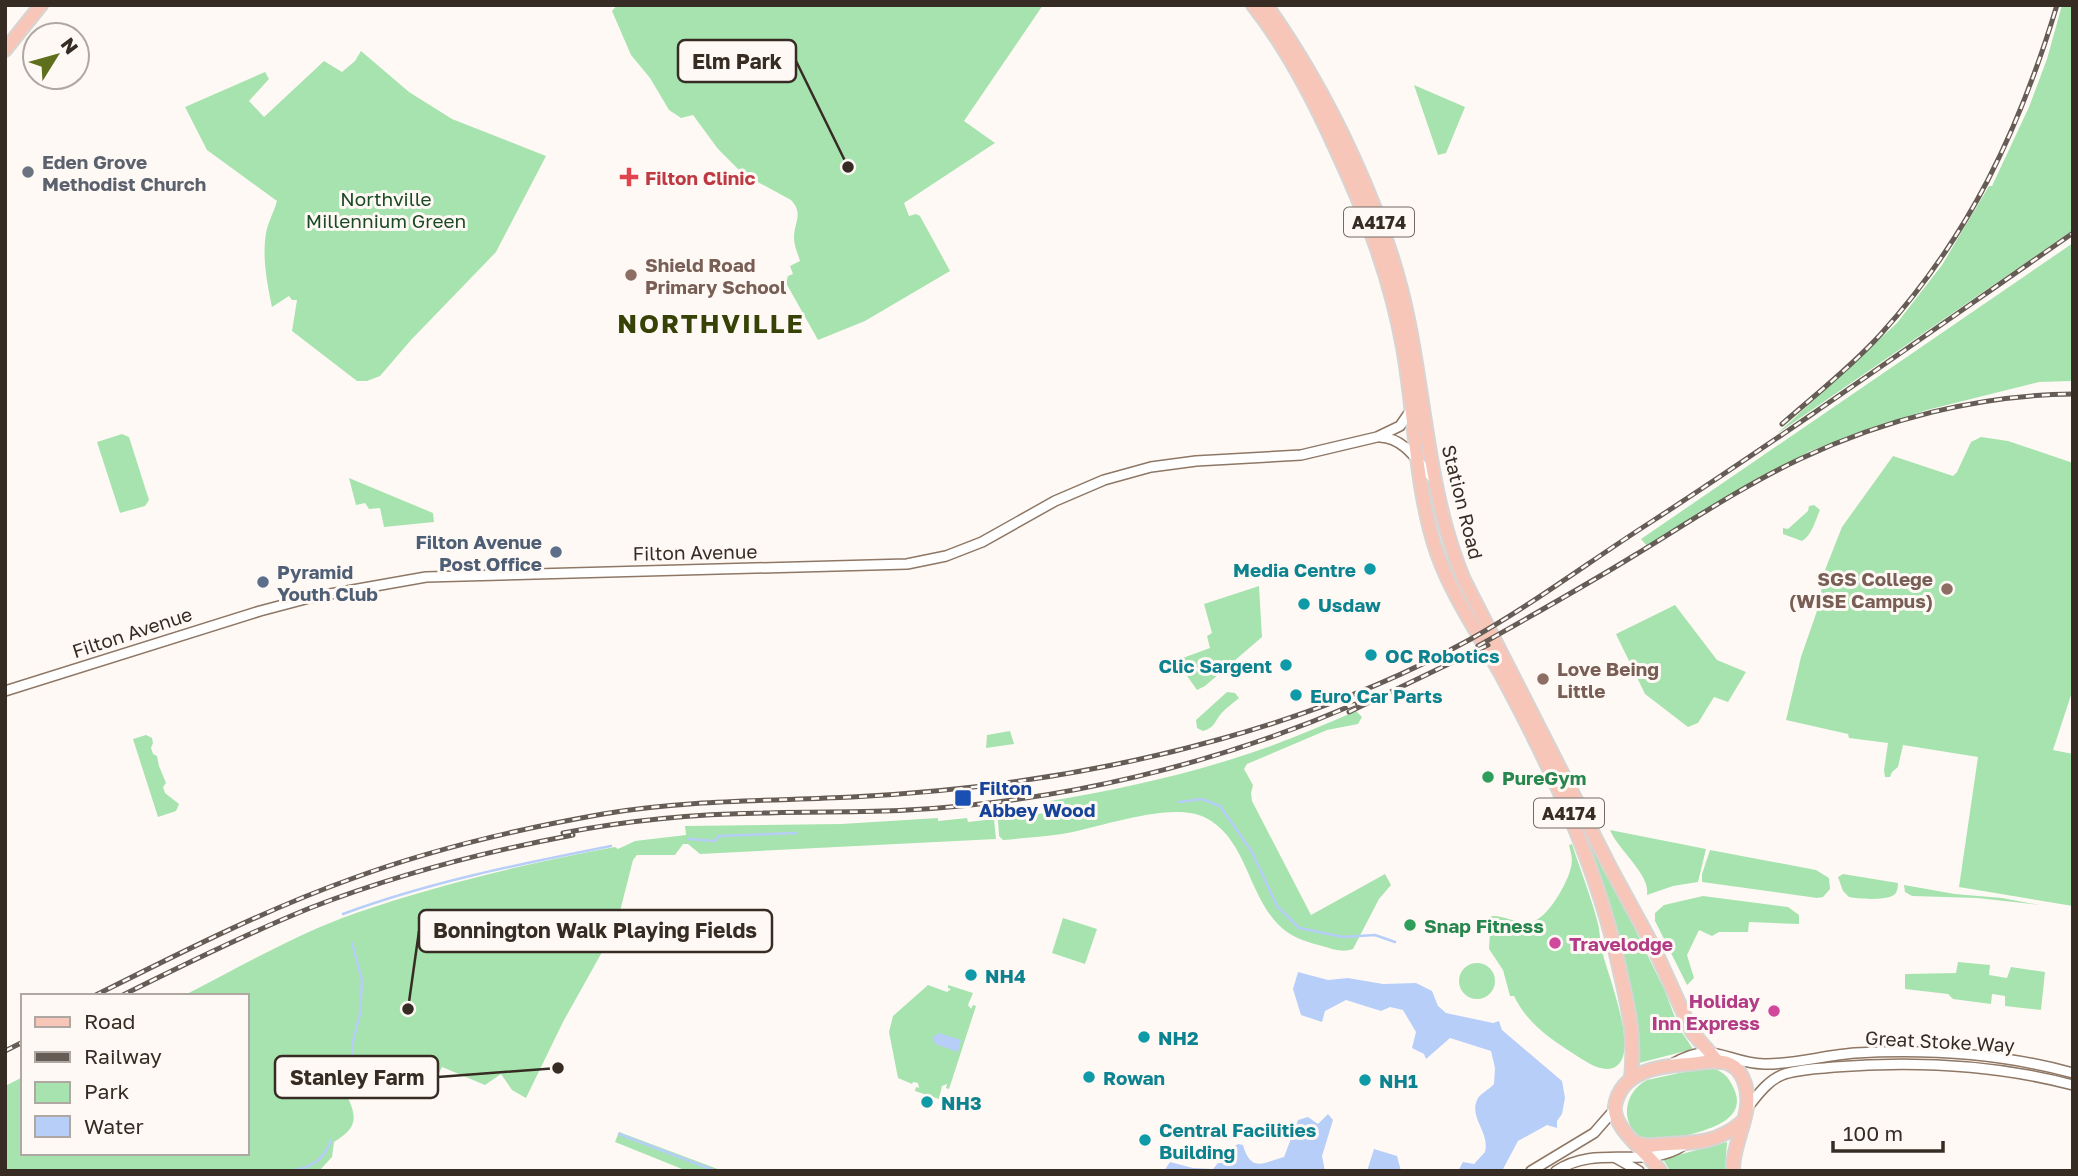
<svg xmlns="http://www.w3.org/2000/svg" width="2078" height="1176" viewBox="0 0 2078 1176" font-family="'Golos Text',sans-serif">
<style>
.green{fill:#a7e3ae}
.water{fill:#b7cef9}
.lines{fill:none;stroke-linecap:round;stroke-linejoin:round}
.stream{stroke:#b7cef9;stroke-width:2.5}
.tertiary-casing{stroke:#8e7765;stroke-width:12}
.primary-casing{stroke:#d7d5d3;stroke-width:16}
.tertiary{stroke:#fff;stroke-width:9}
.primary{stroke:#f7c6b9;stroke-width:12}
.rail-casing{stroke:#655c55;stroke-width:5}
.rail{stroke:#fff9f5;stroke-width:2.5;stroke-dasharray:8;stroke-linecap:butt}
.worship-dot{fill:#6b7280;stroke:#fff9f5;stroke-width:2.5}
.health-dot{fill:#e0444e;stroke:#fff9f5;stroke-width:2.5}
.education-dot{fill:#8d6e63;stroke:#fff9f5;stroke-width:2.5}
.service-dot{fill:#5c6f8a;stroke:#fff9f5;stroke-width:2.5}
.culture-dot{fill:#0f9aa8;stroke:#fff9f5;stroke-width:2.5}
.leisure-dot{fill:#2e9e5b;stroke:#fff9f5;stroke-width:2.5}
.transit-dot{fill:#1a4fb4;stroke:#fff9f5;stroke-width:2.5}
.hotel-dot{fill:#d1479c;stroke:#fff9f5;stroke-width:2.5}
.labels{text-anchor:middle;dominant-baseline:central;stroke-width:6;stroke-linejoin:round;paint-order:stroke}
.shield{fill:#fff9f5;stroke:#726a63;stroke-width:2}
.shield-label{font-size:18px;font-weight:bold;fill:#362c24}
.worship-label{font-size:19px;font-weight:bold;fill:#5b616d;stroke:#fff9f5;text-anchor:start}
.health-label{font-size:19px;font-weight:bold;fill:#be3a42;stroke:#fff9f5;text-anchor:start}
.park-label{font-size:19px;fill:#194a23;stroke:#fff9f5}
.education-label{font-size:19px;font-weight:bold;fill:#785e54;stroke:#fff9f5;text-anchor:start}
.street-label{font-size:19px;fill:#362c24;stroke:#fff9f5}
.service-label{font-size:19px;font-weight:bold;fill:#4e5e75;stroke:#fff9f5;text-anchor:end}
.culture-label{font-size:19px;font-weight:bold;fill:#0d838f;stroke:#fff9f5;text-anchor:start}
.leisure-label{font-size:19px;font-weight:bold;fill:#27864d;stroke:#fff9f5;text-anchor:start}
.transit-label{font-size:19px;font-weight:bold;fill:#164399;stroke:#fff9f5;text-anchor:start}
.hotel-label{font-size:19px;font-weight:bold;fill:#b23c85;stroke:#fff9f5;text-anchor:start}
.district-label{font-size:26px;font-weight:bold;letter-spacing:2px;fill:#374207;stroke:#fff9f5}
.leader{fill:none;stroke:#362c24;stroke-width:2.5}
.callout-dot{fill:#362c24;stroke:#fff9f5;stroke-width:2.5}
.callout{fill:#fff9f5;stroke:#362c24;stroke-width:2.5}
.callout-label{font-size:21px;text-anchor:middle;font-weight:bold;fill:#362c24}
</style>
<rect width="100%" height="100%" fill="#fff9f5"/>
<g class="green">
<path d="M617,5H1043L964,121L995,143L904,203L909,216L916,214L920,216L950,271L865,321L818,340L786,283L788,276L793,274L790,266L800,261C798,254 794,246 794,238C794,222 804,214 791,200L743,174L718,149L693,115L681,118L669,110L650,78L631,55L612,11Z"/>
<polygon points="2062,5 2073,5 2073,230 1777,434 1897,323 1942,265 1989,186 1992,186 2029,107 2047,59"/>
<path d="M361,51L409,92L452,119L546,156L496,252L411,340L380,376L367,381H357L292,331L297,300H292L289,296L272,307C267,283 262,258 266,233C268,222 274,212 277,201L207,150L185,107L265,72L269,79L249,101L264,117L324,61L342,72L355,61Z"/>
<polygon points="1414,85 1465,107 1446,153 1438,155"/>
<polygon points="2073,243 2073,381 2039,382 1927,410 1810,451 1647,546 1641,539"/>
<polygon points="122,434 129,437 149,500 145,506 120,513 97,442"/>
<polygon points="1981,437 2008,441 2073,463 2073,689 2053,750 2073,754 2073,906 1959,887 1978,757 1903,745 1898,767 1892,772 1890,777 1885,777 1884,770 1888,743 1849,738 1848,734 1786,720 1801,657 1818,608 1825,570 1842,527 1893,456 1953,476 1957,472 1971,442"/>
<polygon points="349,478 433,513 434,522 384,527 380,508 369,509 365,503 356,505"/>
<path d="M1814,505L1820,510C1815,521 1812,535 1802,541L1783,534V528L1788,529L1808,511L1809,506Z"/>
<polygon points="1259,586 1262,637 1205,686 1197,690 1185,673 1180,659 1210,648 1207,636 1212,633 1204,604"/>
<polygon points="1675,605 1717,660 1746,672 1728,702 1714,697 1698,723 1688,727 1645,694 1616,634"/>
<path d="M1227,692L1235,693L1239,698C1233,703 1225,709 1220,715C1214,723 1214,728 1203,731L1197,728L1196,720Z"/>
<path d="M1356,711L1362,717L1358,724L1327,730L1247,764L1244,769L1253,785L1251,793L1252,801L1311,915L1385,874L1391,885L1379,899L1353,949C1342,953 1333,949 1322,946C1310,943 1297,939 1287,932C1247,903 1250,839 1204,817C1169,801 1100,828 1062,834C1042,837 1023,838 1003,840L999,836L998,820L1051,812L1050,801C1110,791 1171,778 1229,760C1273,747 1314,729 1356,711Z"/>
<polygon points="1010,731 1014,744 986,748 987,735"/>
<polygon points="146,735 152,738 153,743 151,748 153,754 157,756 159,766 166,783 163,787 165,793 179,804 176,811 158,817 133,739"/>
<path d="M938,818V821L967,818L968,822L994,819L996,839L700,854L688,844H683L675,855H637L633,860L616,927L563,1022L526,1098L512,1090L501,1074L485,1085L442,1067L436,1079L361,1065L347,1096C359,1120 355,1129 334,1142L332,1157L319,1171H5V1086L23,1077V1153H247V996H183C240,967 296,934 356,913C440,884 528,863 615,847L618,849L635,841L686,835L685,826L841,824Z"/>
<path d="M1610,830L1706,849L1698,882L1673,886L1647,895C1651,875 1618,850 1610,830Z"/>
<polygon points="1592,841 1665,991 1679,1028 1693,1049 1639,1063 1639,1037 1618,943 1586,844"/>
<path d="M1572,844C1580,869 1590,894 1597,920C1600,930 1600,941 1602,951C1608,975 1634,1040 1621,1061C1610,1079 1586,1062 1574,1054C1549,1038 1527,1023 1514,996H1510L1503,970L1489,949L1491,916C1506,915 1519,926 1534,921C1549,916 1568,882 1571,867C1573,859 1571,853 1569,845Z"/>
<polygon points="1710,850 1816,870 1829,878 1830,889 1823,897 1817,898 1702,882 1702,874"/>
<path d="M1843,874L1898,883C1898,887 1897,892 1895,894C1889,901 1858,899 1849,897L1843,891L1838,877Z"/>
<polygon points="1904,885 1955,894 2002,898 2040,905 1977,898 1912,896 1905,892"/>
<polygon points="1703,896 1788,907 1799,915 1799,924 1749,922 1748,932 1719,932 1712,936 1699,930 1687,955 1694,978 1687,985 1655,921 1655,913 1664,905"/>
<polygon points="1063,918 1097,929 1085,964 1052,953"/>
<polygon points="1958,962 1990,965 1989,975 2007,978 2011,967 2045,972 2041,1010 2005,1006 2005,996 1992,994 1991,1004 1953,999 1948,994 1905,989 1905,974 1956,973"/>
<circle cx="1477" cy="981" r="18"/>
<polygon points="928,985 947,992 951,989 948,988 948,985 973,993 968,1005 971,1009 973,1005 976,1006 949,1089 946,1088 947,1084 942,1086 939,1099 915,1091 916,1087 919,1088 918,1083 913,1082 912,1084 898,1078 889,1032 893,1016"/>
<path d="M1707,1067C1719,1069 1727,1074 1732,1085C1751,1118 1711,1129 1688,1135C1673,1138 1654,1145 1640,1137C1633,1133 1628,1123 1627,1115C1626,1099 1634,1087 1647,1080Z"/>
<polygon points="619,1132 723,1171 687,1171 615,1142"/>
<polygon points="1727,1142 1725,1171 1670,1171 1663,1159"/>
</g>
<g class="water">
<path d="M1298,972L1328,980L1348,978L1383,984L1416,983L1432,991L1438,1006L1446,1013L1493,1023L1499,1021L1502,1030L1562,1081L1565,1098L1562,1114L1557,1121V1128L1547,1125L1518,1141L1502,1171H1458L1463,1162L1474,1164L1485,1152C1490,1132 1469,1118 1477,1100C1480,1093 1489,1090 1494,1084L1495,1068L1491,1051L1450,1038L1426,1059L1424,1054L1412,1048L1416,1032L1403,1010L1390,1007L1381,1011L1346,1000L1325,1011L1322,1022L1301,1015L1293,989Z"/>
<polygon points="939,1033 961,1040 958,1052 935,1044 932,1038"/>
<path d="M1328,1114L1333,1120L1322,1156L1325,1171H1164L1170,1162L1193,1168L1213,1169L1218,1163H1229L1235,1146L1238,1144L1243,1145C1251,1175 1267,1161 1284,1157L1298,1120L1308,1117L1318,1124Z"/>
<polygon points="1374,1149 1397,1156 1401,1171 1367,1171"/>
</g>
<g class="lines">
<g class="stream">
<polyline points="1179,802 1202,799 1220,806 1252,852 1277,906 1299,928 1343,937 1375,935 1395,942"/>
<polyline points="689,839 715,841 719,836 797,833"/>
<path d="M343,914C429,882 520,864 611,846"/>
<polyline points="345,1093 353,1072 352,1046 360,1013 362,980 352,943"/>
<polyline points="619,1134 716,1171"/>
<path d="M290,1171C310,1168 324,1161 331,1140"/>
</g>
<defs>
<g id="tertiary">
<path d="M1380,437C1405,438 1418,462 1434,480"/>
<polyline points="5,691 260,611 313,597 426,577 907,564 946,556 982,542 1055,501 1104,480 1151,467 1196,461 1301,455 1377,437 1400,426 1411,410"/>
<path d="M1672,1064C1714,1039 1725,1063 1764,1064C1791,1065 1826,1055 1855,1053C1926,1049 2004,1054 2073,1073"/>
<path d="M1747,1108C1757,1096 1767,1081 1782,1075C1798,1069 1818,1069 1834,1067C1912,1061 1997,1065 2073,1085"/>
<polyline points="1616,1158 1639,1171"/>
<polyline points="1531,1171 1594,1133 1615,1109"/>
<path d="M1556,1171C1598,1143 1646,1171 1684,1145"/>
</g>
<g id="primary">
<path d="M1253,5C1287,48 1312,96 1334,145C1365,211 1390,276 1403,347C1415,414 1415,489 1437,553C1452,596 1480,636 1502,676C1553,771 1599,870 1621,976C1630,1015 1635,1038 1631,1079"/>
<path d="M1266,5C1328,92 1387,215 1408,319C1426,406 1429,497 1464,580L1610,867L1654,948L1692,1032L1718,1062"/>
<polyline points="5,50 41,5"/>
<path d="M1634,1142C1645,1147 1655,1145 1668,1144C1697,1143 1719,1142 1742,1122"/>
<path d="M1660,1171C1649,1153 1612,1129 1615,1106C1621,1070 1661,1066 1689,1064C1710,1062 1734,1054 1744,1081C1756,1111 1732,1141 1733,1171"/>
</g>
</defs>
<use href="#tertiary" class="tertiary-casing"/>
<use href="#primary" class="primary-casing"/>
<use href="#tertiary" class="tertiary"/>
<use href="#primary" class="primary"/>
<defs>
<g id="rail">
<path d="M1782,424C1815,395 1851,367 1880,335C1969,237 2019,131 2057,5"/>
<path d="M1478,646C1531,616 1583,587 1635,555C1689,522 1743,486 1800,459C1885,419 1979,395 2073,394"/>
<polyline points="1349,712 1488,645"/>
<path d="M563,833C629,820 696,814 763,813C811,811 859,813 907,810C1060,802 1214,765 1355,704"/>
<path d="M94,996C178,954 262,911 351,879C432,849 518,829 603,814C685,800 769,801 852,797C975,791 1098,773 1217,740C1304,716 1389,684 1469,640C1532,605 1590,561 1651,522C1794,429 1933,330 2073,233"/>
<path d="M121,996C183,965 246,934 310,908C395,875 483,852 573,835"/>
<polyline points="5,1051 23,1042"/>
</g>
</defs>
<use href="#rail" class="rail-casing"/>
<use href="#rail" class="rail"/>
</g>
<circle class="worship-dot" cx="28" cy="172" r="7"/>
<path class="health-dot" d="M625.5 166.5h7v7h7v7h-7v7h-7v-7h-7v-7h7z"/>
<g class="education-dot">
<circle cx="631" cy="275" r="7"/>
<circle cx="1947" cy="589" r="7"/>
<circle cx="1543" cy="679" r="7"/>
</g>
<g class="service-dot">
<circle cx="556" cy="552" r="7"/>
<circle cx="263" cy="582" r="7"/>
</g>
<g class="culture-dot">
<circle cx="1370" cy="569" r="7"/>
<circle cx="1304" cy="604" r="7"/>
<circle cx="1371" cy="655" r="7"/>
<circle cx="1286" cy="665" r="7"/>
<circle cx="1296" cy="695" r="7"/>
<circle cx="971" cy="975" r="7"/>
<circle cx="1144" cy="1037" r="7"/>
<circle cx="1089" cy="1077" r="7"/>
<circle cx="1365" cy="1080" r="7"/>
<circle cx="927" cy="1102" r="7"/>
<circle cx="1145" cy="1140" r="7"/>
</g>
<g class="leisure-dot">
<circle cx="1488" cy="777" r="7"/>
<circle cx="1410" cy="925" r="7"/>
</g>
<rect class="transit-dot" x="954" y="789" width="18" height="18" rx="3.5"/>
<g class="hotel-dot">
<circle cx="1555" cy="943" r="7"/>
<circle cx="1774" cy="1011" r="7"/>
</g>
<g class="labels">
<g class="shield">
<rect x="1344" y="207.5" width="70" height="29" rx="5"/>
<rect x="1534" y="798.5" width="70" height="29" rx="5"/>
</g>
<g class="shield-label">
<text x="1379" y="222">A4174</text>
<text x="1569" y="813">A4174</text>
</g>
<g class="worship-label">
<text x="42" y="161">Eden Grove<tspan x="42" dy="22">Methodist Church</tspan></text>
</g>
<g class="health-label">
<text x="645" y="177">Filton Clinic</text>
</g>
<g class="park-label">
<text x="386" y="198">Northville<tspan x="386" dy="22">Millennium Green</tspan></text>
</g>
<g class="education-label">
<text x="645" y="264">Shield Road<tspan x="645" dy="22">Primary School</tspan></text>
<text x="1933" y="578" text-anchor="end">SGS College<tspan x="1933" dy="22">(WISE Campus)</tspan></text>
<text x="1557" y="668">Love Being<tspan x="1557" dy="22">Little</tspan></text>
</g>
<g class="street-label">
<text transform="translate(1463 502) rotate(76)">Station Road</text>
<text transform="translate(695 552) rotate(-1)">Filton Avenue</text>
<text transform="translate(132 632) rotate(-18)">Filton Avenue</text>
<text transform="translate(1940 1041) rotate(3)">Great Stoke Way</text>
</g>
<g class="service-label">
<text x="542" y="541">Filton Avenue<tspan x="542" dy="22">Post Office</tspan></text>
<text x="277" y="571" text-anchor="start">Pyramid<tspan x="277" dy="22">Youth Club</tspan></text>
</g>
<g class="culture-label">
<text x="1356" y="569" text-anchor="end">Media Centre</text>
<text x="1318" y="604">Usdaw</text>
<text x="1385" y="655">OC Robotics</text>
<text x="1272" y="665" text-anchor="end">Clic Sargent</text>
<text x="1310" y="695">Euro Car Parts</text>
<text x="985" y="975">NH4</text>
<text x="1158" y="1037">NH2</text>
<text x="1103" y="1077">Rowan</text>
<text x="1379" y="1080">NH1</text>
<text x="941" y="1102">NH3</text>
<text x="1159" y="1129">Central Facilities<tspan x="1159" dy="22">Building</tspan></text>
</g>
<g class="leisure-label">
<text x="1502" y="777">PureGym</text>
<text x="1424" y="925">Snap Fitness</text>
</g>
<g class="transit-label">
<text x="979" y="787">Filton<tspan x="979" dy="22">Abbey Wood</tspan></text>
</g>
<g class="hotel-label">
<text x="1569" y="943">Travelodge</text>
<text x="1760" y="1000" text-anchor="end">Holiday<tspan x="1760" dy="22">Inn Express</tspan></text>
</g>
<g class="district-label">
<text x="711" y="323">NORTHVILLE</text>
</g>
</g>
<path class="leader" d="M848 167L796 61M408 1009L419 931M558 1068L438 1077"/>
<g class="callout-dot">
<circle cx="848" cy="167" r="7"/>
<circle cx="408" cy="1009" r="7"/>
<circle cx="558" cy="1068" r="7"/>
</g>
<g class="callout">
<rect x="678" y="40" width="118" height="42" rx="7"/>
<rect x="419" y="910" width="353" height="42" rx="7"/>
<rect x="275" y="1056" width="163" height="42" rx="7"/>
</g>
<g class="callout-label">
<text x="737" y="69">Elm Park</text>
<text x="595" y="938">Bonnington Walk Playing Fields</text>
<text x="357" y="1085">Stanley Farm</text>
</g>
<rect width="2078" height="1176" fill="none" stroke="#362c24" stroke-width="14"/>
<rect x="21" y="994" width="228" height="161" fill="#fff9f5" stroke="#afa7a1" stroke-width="2"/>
<rect x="35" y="1017" width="35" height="10" fill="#f7c6b9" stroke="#afa7a1" stroke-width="2"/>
<text x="84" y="1029" font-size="21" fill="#362c24">Road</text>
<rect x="35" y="1052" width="35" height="10" fill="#655c55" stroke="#afa7a1" stroke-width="2"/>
<text x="84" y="1064" font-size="21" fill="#362c24">Railway</text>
<rect x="35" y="1082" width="35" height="21" fill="#a7e3ae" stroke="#afa7a1" stroke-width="2"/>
<text x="84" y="1099" font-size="21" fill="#362c24">Park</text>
<rect x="35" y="1116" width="35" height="21" fill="#b7cef9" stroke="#afa7a1" stroke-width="2"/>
<text x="84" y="1134" font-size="21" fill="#362c24">Water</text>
<g transform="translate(56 56) rotate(53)"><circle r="33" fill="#fff9f5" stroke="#afa7a1" stroke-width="2"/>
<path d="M0-5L12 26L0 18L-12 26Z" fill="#5f701d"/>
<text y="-10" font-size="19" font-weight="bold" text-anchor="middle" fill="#362c24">N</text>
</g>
<path d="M1833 1141v10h110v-10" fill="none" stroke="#362c24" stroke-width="3.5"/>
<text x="1843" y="1141" font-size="21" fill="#362c24" stroke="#fff9f5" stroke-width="5" paint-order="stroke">100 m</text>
</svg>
